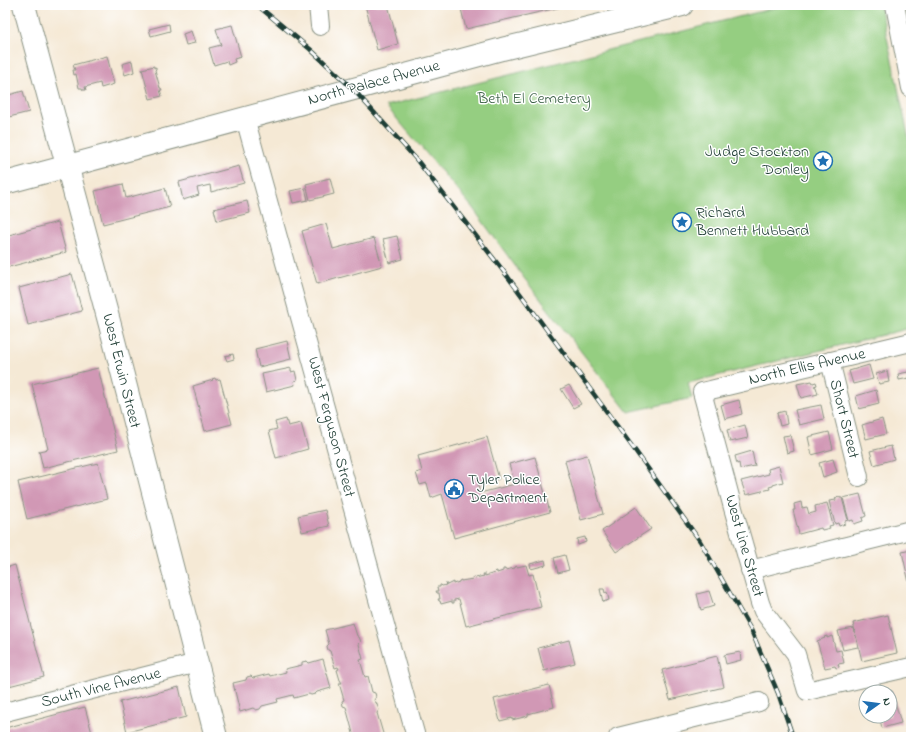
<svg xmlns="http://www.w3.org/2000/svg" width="916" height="742" viewBox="0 0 916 742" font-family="'Indie Flower',sans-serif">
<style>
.green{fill:#95ce81;stroke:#5a865a}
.building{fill:#d198b5}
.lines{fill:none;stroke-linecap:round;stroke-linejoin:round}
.minor-casing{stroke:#8a9384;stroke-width:20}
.major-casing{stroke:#8a9384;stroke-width:24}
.minor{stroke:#fff;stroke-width:18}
.major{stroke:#fff;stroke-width:22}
.rail-casing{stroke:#1f3d34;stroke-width:4.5}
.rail{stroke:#fff;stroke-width:3;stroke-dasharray:9;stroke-linecap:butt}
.labels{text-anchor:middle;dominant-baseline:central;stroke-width:3;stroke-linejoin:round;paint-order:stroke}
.street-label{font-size:16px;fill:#1f3d34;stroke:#fff}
.park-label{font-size:16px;fill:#3c6147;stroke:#fff}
.poi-label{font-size:16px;fill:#1f3d34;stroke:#fff;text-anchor:start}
</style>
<rect width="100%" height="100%" fill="#fff"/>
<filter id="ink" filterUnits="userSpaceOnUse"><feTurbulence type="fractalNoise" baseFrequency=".025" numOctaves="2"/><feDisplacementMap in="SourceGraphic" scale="8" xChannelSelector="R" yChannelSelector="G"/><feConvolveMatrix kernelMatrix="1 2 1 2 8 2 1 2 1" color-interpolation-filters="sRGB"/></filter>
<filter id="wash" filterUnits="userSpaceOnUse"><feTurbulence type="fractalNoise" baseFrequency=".012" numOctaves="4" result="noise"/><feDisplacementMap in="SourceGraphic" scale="16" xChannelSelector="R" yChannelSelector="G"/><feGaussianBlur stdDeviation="0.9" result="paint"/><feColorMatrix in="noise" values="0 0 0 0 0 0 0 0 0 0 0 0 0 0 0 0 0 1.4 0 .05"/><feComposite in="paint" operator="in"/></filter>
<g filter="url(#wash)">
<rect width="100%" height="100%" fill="#f5e9d5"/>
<polygon class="green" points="786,5 880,5 911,148 911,328 688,383 692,398 628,412 524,278 472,207 386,106"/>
<g id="blocks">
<g class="building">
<polygon points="365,5 388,5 398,44 377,50"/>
<polygon points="460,5 566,5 566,6 466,29"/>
<polygon points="169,24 170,31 151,36 149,29"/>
<polygon points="232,25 241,57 234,59 235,62 228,65 227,61 214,65 209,48 221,45 216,29"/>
<polygon points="191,31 195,43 186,45 183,34"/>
<polygon points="107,56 114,84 101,88 100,83 85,87 86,90 83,90 82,88 79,88 76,74 74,75 73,70 75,70 73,65"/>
<polygon points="132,61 134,72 125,75 122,64"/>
<polygon points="154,66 154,68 156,67 156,69 155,70 160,88 161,88 162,90 160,90 162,96 150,99 142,69"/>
<polygon points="23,91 29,112 5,118 5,96"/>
<polygon points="239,166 244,183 211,192 210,185 197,188 199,195 183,200 179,182"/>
<polygon points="330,178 334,194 310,200 306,184"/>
<polygon points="123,184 126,198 165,188 170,207 103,224 95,191"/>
<polygon points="305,188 308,200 293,203 290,191"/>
<polygon points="247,201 250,213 217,221 214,209"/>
<polygon points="58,222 66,252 5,268 5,236"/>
<polygon points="326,224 333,249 374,238 382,266 317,284 302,231"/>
<polygon points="397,236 403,259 389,263 383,239"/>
<polygon points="72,274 82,311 28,325 19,288"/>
<polygon points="287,341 291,359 259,367 255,349"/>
<polygon points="233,354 234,359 227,361 225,356"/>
<polygon points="869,365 873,379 853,384 849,371"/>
<polygon points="98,368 118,450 43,468 39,451 48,449 32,384"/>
<polygon points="291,368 291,372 295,371 297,380 294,381 295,385 266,392 262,374"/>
<polygon points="887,371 889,382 879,384 876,374"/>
<polygon points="908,372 909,378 899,380 898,374"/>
<polygon points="215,378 216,380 220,379 232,424 205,431 193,386 213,380 212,379"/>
<polygon points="812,381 813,383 816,382 817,385 814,386 816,387 818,394 801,398 797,384"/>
<polygon points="569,385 581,404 573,408 561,389"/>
<polygon points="876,390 879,404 859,409 856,396"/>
<polygon points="739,400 742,414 725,419 721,405"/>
<polygon points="821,405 824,419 799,425 795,410"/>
<polygon points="785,411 787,424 780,426 777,413"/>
<polygon points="286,419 288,426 301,423 308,449 276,458 269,431 277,429 275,422"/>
<polygon points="882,419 886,434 866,439 862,425"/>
<polygon points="745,425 748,438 730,442 727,430"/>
<polygon points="829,432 833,449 812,455 808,437"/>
<polygon points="790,435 794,451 787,453 783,436"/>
<polygon points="487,437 499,479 478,485 480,493 515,484 509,464 535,457 550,512 454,538 442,494 431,498 427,483 420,485 416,473 422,471 418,456"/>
<polygon points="891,446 894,459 874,465 870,451"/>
<polygon points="752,451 755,466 740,469 739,463 737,464 735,456"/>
<polygon points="587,455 603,514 581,520 565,461"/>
<polygon points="833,459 837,472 823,477 819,463"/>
<polygon points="98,463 107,499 27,519 18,482"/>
<polygon points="779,466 783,482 773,485 773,486 769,487 770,489 746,495 741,481 769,474 768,469"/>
<polygon points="860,494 866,516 862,518 863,521 854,524 853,520 849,521 843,498"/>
<polygon points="840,497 840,498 842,498 848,520 845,521 845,524 839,526 838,523 835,524 829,501 836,500 835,498"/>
<polygon points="801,502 802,508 807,507 809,514 816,512 815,506 827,503 833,525 829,526 830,528 822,530 821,528 799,534 793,510 795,510 794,504"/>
<polygon points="636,507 651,529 616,552 602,531"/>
<polygon points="325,510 329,526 302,532 298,516"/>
<polygon points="585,537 586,542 578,545 577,539"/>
<polygon points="911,550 911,587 910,587 902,552"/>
<polygon points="565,555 569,570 558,573 554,558"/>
<polygon points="545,560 546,565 531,569 530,564"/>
<polygon points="15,565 44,677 5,687 5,568"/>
<polygon points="526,565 529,575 533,574 541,607 466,626 459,599 454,600 454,603 452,603 452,601 441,604 440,601 439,601 438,599 440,599 439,593 437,593 436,591 438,591 437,587 440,587 440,585 441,585 442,586 446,585 445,584 447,584 447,585 453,582 453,584 459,582 459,581 461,580 461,581 473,579 473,577 475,577 475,578 484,576 483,574 485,574 485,576 495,573 494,572 497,571 497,573 503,571 503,569 505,569 505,570 515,568 515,567 517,566 517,567"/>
<polygon points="600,589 604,589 605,593 607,592 609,600 603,602"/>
<polygon points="709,591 714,606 701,610 697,594"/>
<polygon points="888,615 897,653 862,661 853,623"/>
<polygon points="353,623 357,636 359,637 361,642 359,644 363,659 360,660 365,677 368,676 372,692 375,693 376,697 374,700 375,702 376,702 379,710 377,713 384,737 354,737 346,707 343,706 342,701 344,700 339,683 342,683 340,680 337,670 339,669 338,667 335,668 330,651 328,650 327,646 329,644 325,630"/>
<polygon points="854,628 858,647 843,650 838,631"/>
<polygon points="827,636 827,638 832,636 836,651 841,650 844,663 838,664 839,667 836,668 835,666 825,668 817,641 825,638 824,637"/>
<polygon points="569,640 575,663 544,671 538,648"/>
<polygon points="740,652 741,660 726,664 724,655"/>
<polygon points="717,656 724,687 670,700 662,670"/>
<polygon points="323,659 331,688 317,692 315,694 311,695 309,694 294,698 293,695 277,699 278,702 262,706 260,709 256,710 253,708 240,712 233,683 246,680 247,677 251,676 253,678 269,674 270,676 286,672 285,669 302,665 302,662 307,661 309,663"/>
<polygon points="549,685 554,707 528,714 528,716 512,720 512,718 500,721 494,699"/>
<polygon points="179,687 186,717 127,732 120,702"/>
<polygon points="890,691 892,691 901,723 882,728 879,716 890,716"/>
<polygon points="85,707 93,737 5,737 5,728"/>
</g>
</g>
</g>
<g filter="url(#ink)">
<use href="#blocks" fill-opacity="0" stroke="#8a9384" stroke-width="1"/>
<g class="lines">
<defs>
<g id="minor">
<polyline points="318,5 320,26"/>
<polyline points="895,5 911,88"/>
<polyline points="245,118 416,737"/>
<polyline points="911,342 702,392 733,508 760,603 763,611 796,654 807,691 911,667"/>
<polyline points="830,361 859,477"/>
<polyline points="750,570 911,530"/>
<polyline points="5,712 197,663"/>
<polyline points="618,737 759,702"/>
</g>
<g id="major">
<polyline points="24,5 110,325 216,737"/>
<polyline points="5,183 502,49 682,5"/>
</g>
</defs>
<use href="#minor" class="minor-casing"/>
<use href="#major" class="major-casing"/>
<use href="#minor" class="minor"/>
<use href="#major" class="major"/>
<defs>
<polyline id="rail" points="257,5 310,49 353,89 416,159 508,277 634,449 700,541 751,630 778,693 793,737"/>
</defs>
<use href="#rail" class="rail-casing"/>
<use href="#rail" class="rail"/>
</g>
</g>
<defs>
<symbol id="sight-ring" viewBox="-11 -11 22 22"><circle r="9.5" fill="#fff" stroke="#1f6fb2" stroke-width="1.5"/><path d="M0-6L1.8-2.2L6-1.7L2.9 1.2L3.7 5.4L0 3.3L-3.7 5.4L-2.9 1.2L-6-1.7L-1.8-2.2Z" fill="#1f6fb2"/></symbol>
<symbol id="civic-ring" viewBox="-11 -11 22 22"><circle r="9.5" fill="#fff" stroke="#1f6fb2" stroke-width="1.5"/><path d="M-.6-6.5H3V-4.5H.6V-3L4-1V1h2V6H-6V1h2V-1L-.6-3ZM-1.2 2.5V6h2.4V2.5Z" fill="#1f6fb2"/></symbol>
</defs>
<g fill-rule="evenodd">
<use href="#sight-ring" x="812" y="150" width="22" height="22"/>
<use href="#sight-ring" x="671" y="211" width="22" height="22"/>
<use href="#civic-ring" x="443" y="478" width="22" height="22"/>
</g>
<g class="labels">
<g class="street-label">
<text transform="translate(374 83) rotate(-15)">North Palace Avenue</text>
<text transform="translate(807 367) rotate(-13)">North Ellis Avenue</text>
<text transform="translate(121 371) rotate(76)">West Erwin Street</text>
<text transform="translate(844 419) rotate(76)">Short Street</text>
<text transform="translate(331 427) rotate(75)">West Ferguson Street</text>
<text transform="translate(744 546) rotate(74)">West Line Street</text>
<text transform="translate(101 688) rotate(-14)">South Vine Avenue</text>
</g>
<g class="park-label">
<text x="534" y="99">Beth El Cemetery</text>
</g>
<g class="poi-label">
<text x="809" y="152" text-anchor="end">Judge Stockton<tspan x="809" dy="18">Donley</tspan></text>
<text x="696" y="213">Richard<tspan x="696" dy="18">Bennett Hubbard</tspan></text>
<text x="468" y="480">Tyler Police<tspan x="468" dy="18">Department</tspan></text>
</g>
</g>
<rect width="916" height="742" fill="none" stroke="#fff" stroke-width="20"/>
<g transform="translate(878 704) rotate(76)"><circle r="19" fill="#ffffff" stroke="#a5b1ae"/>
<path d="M0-3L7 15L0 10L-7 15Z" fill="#1f6fb2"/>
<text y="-6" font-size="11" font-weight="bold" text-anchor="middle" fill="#1f3d34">N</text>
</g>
</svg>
